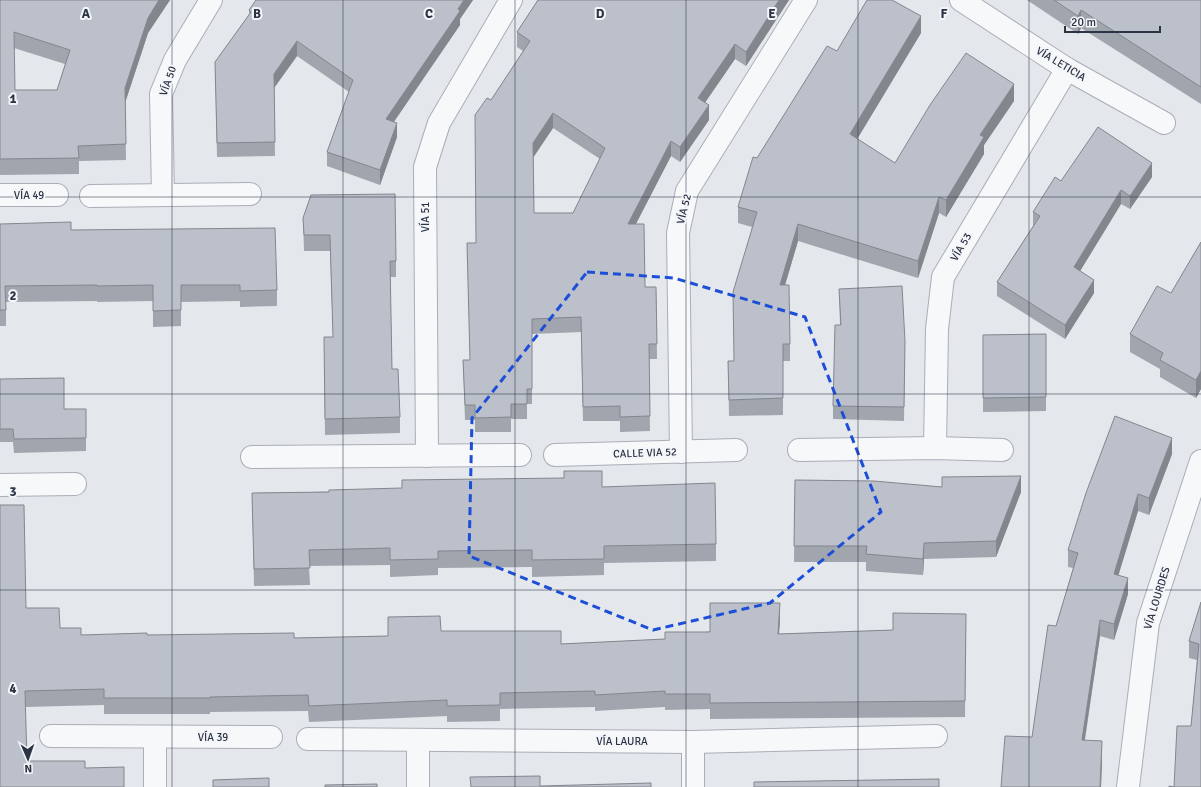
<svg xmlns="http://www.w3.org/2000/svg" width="1201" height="787" viewBox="0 0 1201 787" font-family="Signika,sans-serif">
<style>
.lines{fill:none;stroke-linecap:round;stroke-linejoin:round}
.minor-casing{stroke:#a9aeb7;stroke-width:24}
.minor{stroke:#f7f8fa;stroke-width:22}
.wall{fill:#a1a5ae;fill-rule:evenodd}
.shaded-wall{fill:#83868d}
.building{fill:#bbc0ca;stroke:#83868d;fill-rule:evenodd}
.marked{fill:none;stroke:#1d4ed8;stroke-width:3;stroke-dasharray:8 5;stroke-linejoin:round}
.grid{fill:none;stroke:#2b3445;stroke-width:1;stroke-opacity:0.55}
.labels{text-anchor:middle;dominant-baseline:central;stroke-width:4;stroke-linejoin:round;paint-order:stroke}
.street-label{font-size:11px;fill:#2b3445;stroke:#f4f6f9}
.grid-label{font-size:13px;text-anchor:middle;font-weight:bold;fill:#2b3445;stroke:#f4f6f9;stroke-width:4;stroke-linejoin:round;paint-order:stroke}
</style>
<rect width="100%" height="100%" fill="#e4e7ec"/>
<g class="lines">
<defs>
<g id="minor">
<polyline points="961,0 1067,69 1164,123"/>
<polyline points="0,195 57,195"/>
<polyline points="163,195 161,94 175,60 211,0"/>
<polyline points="91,196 250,194"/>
<polyline points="935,448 937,329 943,277 1067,69"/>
<polyline points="799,450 935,448 1002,450"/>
<polyline points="681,452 678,233 687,191 806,0"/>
<polyline points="555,455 736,450"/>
<polyline points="427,456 425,167 439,123 511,0"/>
<polyline points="252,457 520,455"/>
<polyline points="0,485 75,484"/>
<polyline points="51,736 271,737"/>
<polyline points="155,737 155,787"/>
<polyline points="308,739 693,742 936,736"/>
<polyline points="693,742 693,787"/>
<polyline points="418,787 418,740"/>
<polyline points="1128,787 1148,623 1201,461"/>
</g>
</defs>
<use href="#minor" class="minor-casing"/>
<use href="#minor" class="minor"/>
</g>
<g class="wall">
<path d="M0,0H170L148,33L125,103L126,160L79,161V174L0,175ZM14,48L65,64L57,90H15Z"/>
<polygon points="256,0 473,0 460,19 460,25 394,122 397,137 380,185 327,166 327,152 349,92 297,56 274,88 275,156 217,157 215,62 249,15 249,10"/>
<path d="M538,0H789L746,66L735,59L705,102L709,120L680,162L671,156L636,224L645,287H656L657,359H649L650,431L620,432V421H583L581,332L532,334V404H527V419H511V432H475V420H465L463,360H470L467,243H476L491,100L523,51L517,47V32ZM553,128L600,159L573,213H534L533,157Z"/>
<polygon points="1027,0 1201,0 1201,104 1081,28 1078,34"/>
<polygon points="921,33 857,139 895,163 1014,101 984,145 984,154 946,217 939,213 918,278 798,241 785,285 790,344 790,361 783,361 783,415 729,416 728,361 734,361 752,227 738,223 738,207 757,158 837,51"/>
<polygon points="1152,177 1130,209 1121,204 1080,271 1094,293 1065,339 997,296 997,282 1033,226 1033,212 1061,181"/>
<polygon points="303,218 396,261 396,277 390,277 392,369 400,417 400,433 325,435 324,353 333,337 330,251 304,251"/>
<polygon points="0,224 71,230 277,290 277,306 240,307 240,301 181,302 181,326 153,327 153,301 97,302 97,301 6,302 6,326 0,326"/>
<polygon points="1201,242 1201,389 1196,398 1160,377 1160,369 1130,352 1130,334 1171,293"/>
<polygon points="839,289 905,341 904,421 833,419 833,406 840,325"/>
<polygon points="1046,334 1046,411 983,412 983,335"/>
<polygon points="0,379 64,409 86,409 86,451 14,453 13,442 0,442"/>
<polygon points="1172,454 1149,515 1138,511 1118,575 1128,594 1114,640 1100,636 1085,740 1102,758 1101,787 1001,787 1032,737 1056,626 1073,568 1068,567 1068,550"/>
<polygon points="795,480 942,487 1021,492 996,557 924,559 923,575 866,571 866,562 794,562"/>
<polygon points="602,487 716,544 716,561 604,563 604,575 532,577 532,567 438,568 438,575 390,577 390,565 309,566 310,585 254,586 252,493"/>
<polygon points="1201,602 1201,787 1174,787 1191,726 1197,660 1189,658 1189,641"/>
<polygon points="26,608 60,628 81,635 147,635 294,638 388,636 441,631 561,644 665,639 780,619 779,634 893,630 966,614 965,717 710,719 710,709 665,710 665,707 595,711 595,707 500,709 500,721 447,722 447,716 309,722 308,711 210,712 210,714 104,714 104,705 25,707 27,761 85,768 0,787"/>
</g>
<g class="shaded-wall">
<polygon points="159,0 170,0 148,33 125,103 125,88 148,18"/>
<polygon points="464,0 473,0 460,19 460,25 386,133 386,119"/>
<polygon points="779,0 789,0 746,66 746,52"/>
<polygon points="1081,10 1081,28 1078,34 1078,16"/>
<polygon points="921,16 921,33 850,151 850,134"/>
<polygon points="297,41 297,56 274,88 274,74"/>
<polygon points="735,44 735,59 698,113 698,98"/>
<polygon points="1014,84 1014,101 984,145 984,154 946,217 946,200 980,135"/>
<polygon points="709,105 709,120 680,162 680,147"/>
<polygon points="553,113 553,128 533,158 533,143"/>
<polygon points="397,123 397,137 380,185 380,170"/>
<polygon points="671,141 671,156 628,239 628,224"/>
<polygon points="1152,163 1152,177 1130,209 1130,196"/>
<polygon points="1121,190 1121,204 1074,281 1074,267"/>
<polygon points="939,197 939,213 918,278 918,261"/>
<polygon points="798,224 798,241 780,302 780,285"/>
<polygon points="1094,280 1094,293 1065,339 1065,325"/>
<polygon points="1201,371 1201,389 1196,398 1196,380"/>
<polygon points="1172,438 1172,454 1149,515 1149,498"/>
<polygon points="1021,476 1021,492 996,557 996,541"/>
<polygon points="1138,494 1138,511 1114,590 1114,574"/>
<polygon points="924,543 924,559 923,575 923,559"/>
<polygon points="1128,578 1128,594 1114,640 1114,624"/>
<polygon points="780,603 780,619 778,649 778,634"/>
<polygon points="1100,620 1100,636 1082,757 1082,740"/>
<polygon points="1102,741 1102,758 1101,787 1100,787"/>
</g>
<g class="building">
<path d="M0,0H159L148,18L125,88L126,144L78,146L79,158L0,159ZM14,32L70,50L57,90H15Z"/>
<polygon points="256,0 464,0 458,9 460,11 386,119 397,123 380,170 327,152 353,80 297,41 274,74 275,142 217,143 215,62 251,12 249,10"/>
<path d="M538,0H779L746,52L735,44L698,98L709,105L680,147L671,141L628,224H644L645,287H656L657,344H649L650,416L620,417V406L583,407L581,317L532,319V389H527V404H511V417L475,418V405H465L463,360H470L467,243H476L475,115L487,98L491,100L530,41L517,32ZM553,113L605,148L573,213H534L533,143Z"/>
<polygon points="867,0 892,0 921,16 850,134 895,163 930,105 966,53 1014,84 980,135 984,137 946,200 939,197 918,261 798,224 780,285 789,285 790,344 783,344 783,398 729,400 728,361 734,361 733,292 757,212 738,207 753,157 757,158 827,46 837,51"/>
<polygon points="1054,0 1201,0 1201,87 1081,10 1078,16"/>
<polygon points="1098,127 1152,163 1130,196 1121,190 1074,267 1094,280 1065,325 997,282 1040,216 1033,212 1055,177 1061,181"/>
<polygon points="395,194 396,261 390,261 392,369 398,369 400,417 325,419 324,337 333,337 330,235 304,235 303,218 311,195"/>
<polygon points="71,222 71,230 275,228 277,290 240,291 240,285 181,285 181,310 153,311 153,285 97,286 97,285 5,286 6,310 0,310 0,224"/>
<polygon points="1201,242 1201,371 1196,380 1160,360 1163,353 1130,334 1157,286 1171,293"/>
<polygon points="902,286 905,341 904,407 833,406 835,325 841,325 839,289"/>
<polygon points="1046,334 1046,397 983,398 983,335"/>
<polygon points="64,378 64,409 86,409 86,438 14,439 13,429 0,429 0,379"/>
<polygon points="1115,416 1172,438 1149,498 1138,494 1114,574 1128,578 1114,624 1100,620 1082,740 1102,741 1100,787 1001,787 1005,736 1032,737 1048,625 1056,626 1078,553 1068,550 1086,493"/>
<polygon points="564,471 602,471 602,487 715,483 716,544 604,546 604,559 532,560 532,550 438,551 438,559 390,560 390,548 309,550 310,568 254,569 252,493 329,492 329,490 402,488 402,480 564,478"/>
<polygon points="1021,476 996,541 924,543 923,559 866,554 867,546 794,546 795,480 874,481 942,487 942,477"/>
<polygon points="0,505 24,505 26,608 59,608 60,628 81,628 81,635 147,633 147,635 294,633 294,638 388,636 388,617 440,616 441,631 561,631 561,644 665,639 665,632 710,632 710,603 780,603 778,634 893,630 893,613 966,614 965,701 710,703 710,694 665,694 665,691 595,695 595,691 500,693 500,705 447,706 447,700 309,706 308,695 210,697 210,698 104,698 104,689 25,691 27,761 85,761 85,768 124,767 124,787 0,787"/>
<polygon points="1201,602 1201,787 1169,787 1169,786 1174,787 1177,726 1191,726 1199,644 1189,641"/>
<polygon points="540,776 540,786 651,783 651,787 471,787 470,777"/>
<polygon points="269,778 269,787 213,787 213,780"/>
<polygon points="939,779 939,787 754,787 754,782"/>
<polygon points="377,784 377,787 325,787 325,785"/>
</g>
<path class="marked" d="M587,272L674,278L805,317L881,512L770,603L653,630L469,556L472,418Z"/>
<path class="grid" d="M172,0V787M343,0V787M515,0V787M686,0V787M858,0V787M1029,0V787M0,197H1201M0,394H1201M0,590H1201"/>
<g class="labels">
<g class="street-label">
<text transform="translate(1061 64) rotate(31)">VÍA LETICIA</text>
<text transform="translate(168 81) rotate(-71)">VÍA 50</text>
<text x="29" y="195">VÍA 49</text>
<text transform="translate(684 209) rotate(-76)">VÍA 52</text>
<text transform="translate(425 217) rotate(-90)">VÍA 51</text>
<text transform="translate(961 247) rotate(-59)">VÍA 53</text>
<text transform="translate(645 453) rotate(-2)">CALLE VIA 52</text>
<text transform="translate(1157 598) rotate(-73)">VÍA LOURDES</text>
<text x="213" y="737">VÍA 39</text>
<text x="622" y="741">VÍA LAURA</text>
</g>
</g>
<g class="grid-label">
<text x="86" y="18">A</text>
<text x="257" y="18">B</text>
<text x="429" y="18">C</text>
<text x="600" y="18">D</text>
<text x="772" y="18">E</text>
<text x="944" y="18">F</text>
<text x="13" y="103">1</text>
<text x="13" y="300">2</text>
<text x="13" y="496">3</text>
<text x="13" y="693">4</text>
</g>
<g transform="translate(28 759) rotate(178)" stroke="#f4f6f9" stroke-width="3" paint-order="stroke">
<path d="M0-3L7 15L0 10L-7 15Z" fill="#2b3445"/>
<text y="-6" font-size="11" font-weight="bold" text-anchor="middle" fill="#2b3445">N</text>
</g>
<path d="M1065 26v6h95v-6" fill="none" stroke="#2b3445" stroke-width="2"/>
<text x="1071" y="26" font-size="12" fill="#2b3445" stroke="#f4f6f9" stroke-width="3" paint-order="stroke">20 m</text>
</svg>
